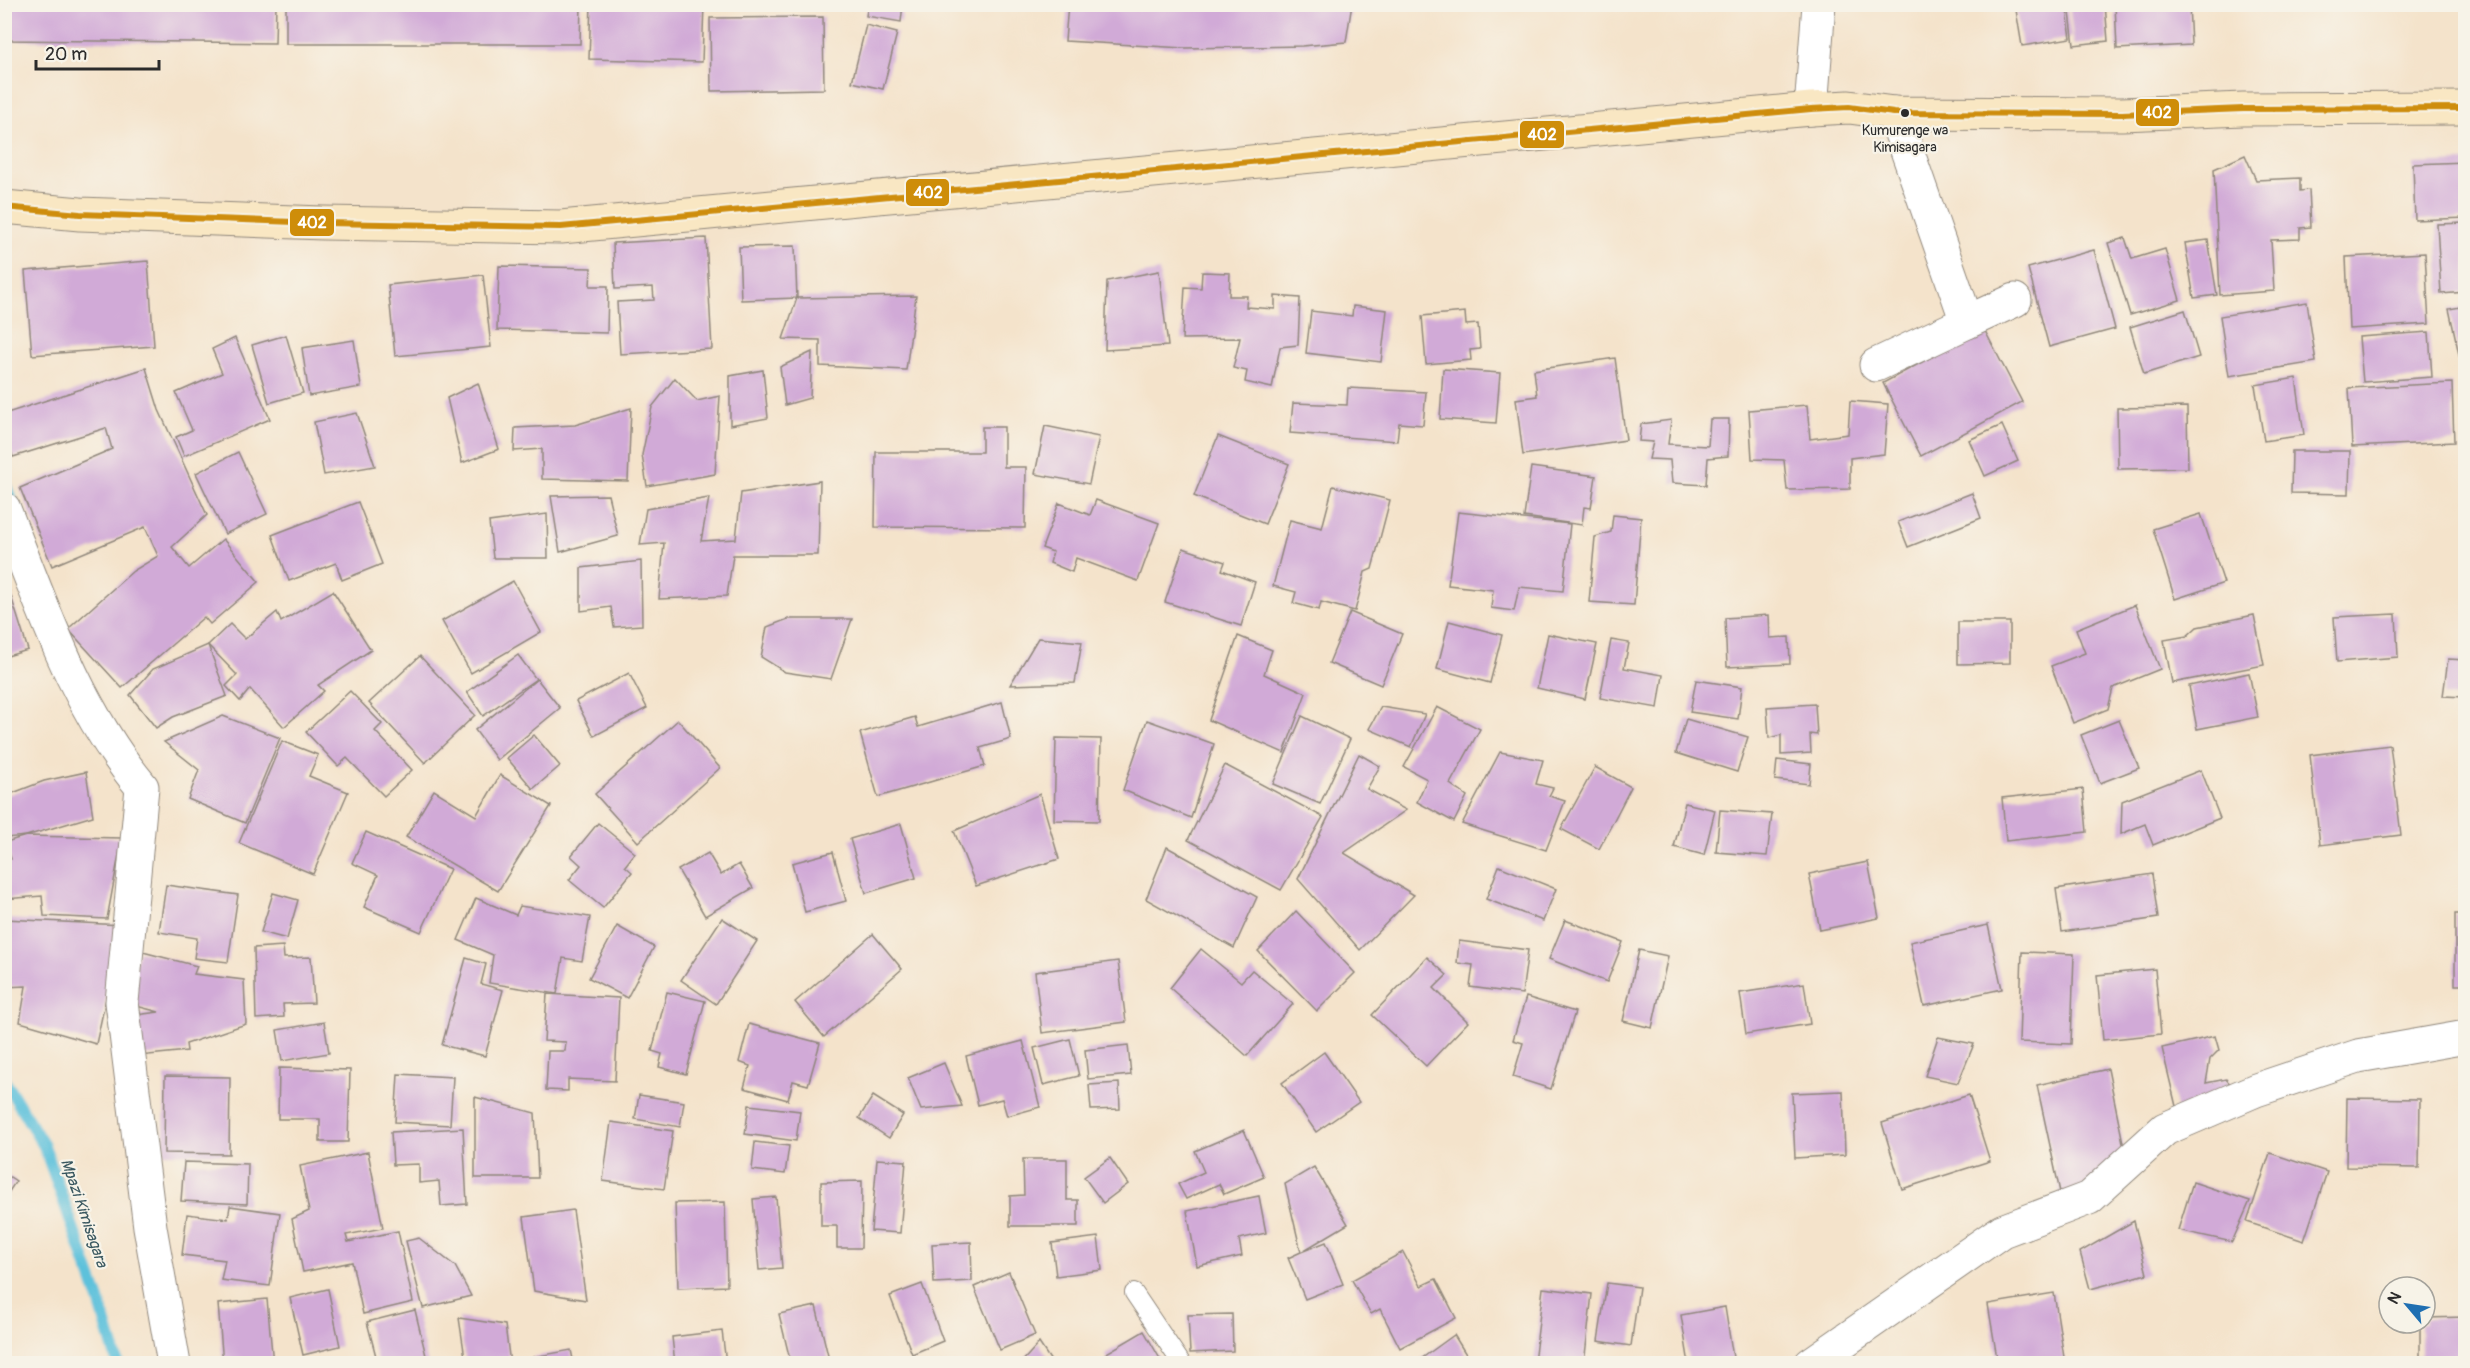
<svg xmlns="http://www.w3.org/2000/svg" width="2470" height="1368" viewBox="0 0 2470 1368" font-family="Pangolin,sans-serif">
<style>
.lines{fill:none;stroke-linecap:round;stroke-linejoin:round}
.stream{stroke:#5dc1db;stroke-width:12}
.building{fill:#d1aad7}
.service-casing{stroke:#90877b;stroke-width:20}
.minor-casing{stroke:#90877b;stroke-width:35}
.secondary-casing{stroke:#90877b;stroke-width:35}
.service{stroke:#fff;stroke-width:18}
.minor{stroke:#fff;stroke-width:33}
.secondary{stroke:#f9e7c3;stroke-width:33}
.bus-1-casing{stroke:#f7f3e8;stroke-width:10}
.bus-1{stroke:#ce8d09;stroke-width:6}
.bus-dot{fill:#2b2b2b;stroke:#f7f3e8;stroke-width:2}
.labels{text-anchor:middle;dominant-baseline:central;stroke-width:4.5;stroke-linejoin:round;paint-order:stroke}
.bus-label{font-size:14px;fill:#2b2b2b;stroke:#f7f3e8}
.water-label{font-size:16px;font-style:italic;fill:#3a5860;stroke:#f7f3e8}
.line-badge{stroke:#f7f3e8;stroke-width:2}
.badge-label{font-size:16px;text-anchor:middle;font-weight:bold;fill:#fff}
</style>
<rect width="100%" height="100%" fill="#f7f3e8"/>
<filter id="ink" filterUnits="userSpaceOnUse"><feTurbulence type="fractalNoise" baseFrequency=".0167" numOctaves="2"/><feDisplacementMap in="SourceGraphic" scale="12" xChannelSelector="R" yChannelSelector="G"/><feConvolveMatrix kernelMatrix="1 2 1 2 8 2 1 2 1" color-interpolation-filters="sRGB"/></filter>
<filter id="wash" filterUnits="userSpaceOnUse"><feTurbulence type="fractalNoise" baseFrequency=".008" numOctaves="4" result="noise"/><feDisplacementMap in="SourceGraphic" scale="24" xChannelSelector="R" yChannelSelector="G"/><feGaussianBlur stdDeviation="1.35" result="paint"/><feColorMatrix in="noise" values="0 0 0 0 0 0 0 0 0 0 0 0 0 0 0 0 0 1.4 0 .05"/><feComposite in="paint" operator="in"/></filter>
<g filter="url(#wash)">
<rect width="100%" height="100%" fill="#f4e3cb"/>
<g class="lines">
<g class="stream">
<polyline points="4,482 14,508"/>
<polyline points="4,1080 44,1146 99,1300 118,1364"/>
</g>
</g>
<g id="blocks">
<g class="building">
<polygon points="4,4 276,4 275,43 4,40"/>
<polygon points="286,4 581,4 580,44 286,44"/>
<polygon points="591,4 704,4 702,62 589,59"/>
<polygon points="868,4 903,4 901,22 866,16"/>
<polygon points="1068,4 1352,4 1346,42 1302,46 1184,48 1065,41"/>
<polygon points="2015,4 2066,4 2071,38 2022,46"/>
<polygon points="2069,4 2105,4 2108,41 2074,45"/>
<polygon points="2115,4 2189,4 2191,45 2117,49"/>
<polygon points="823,17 824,89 711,91 710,18"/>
<polygon points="866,25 897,33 883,89 852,82"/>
<polygon points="2245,155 2256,180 2300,178 2300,191 2309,190 2311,227 2300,228 2300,239 2271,240 2274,291 2220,295 2214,169"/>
<polygon points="2466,162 2466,218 2415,220 2413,164"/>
<polygon points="2466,223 2466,292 2441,294 2437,224"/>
<polygon points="706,238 712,349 620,354 617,302 654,300 653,287 615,289 613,243"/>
<polygon points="2125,238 2132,259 2165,249 2180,300 2130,315 2108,243"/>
<polygon points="2208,240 2217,295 2194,298 2185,243"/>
<polygon points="795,246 797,298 741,300 739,247"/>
<polygon points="2094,250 2115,329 2049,347 2028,268"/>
<polygon points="2425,253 2429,324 2349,329 2346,257"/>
<polygon points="148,261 154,346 32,355 25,271"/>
<polygon points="499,266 591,268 590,286 608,286 607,333 497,330"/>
<polygon points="1159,271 1168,346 1105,350 1107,281"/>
<polygon points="1202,272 1230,273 1229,296 1247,296 1246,307 1275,309 1275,296 1300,298 1298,345 1280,347 1272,388 1245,382 1247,371 1233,368 1240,338 1182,339 1185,287 1201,288"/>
<polygon points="483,275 491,347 395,356 388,285"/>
<polygon points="916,296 906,370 820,366 820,340 783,339 797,298"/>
<polygon points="2307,302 2316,362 2229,376 2220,316"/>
<polygon points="1353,306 1387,310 1381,362 1306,353 1311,311 1352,316"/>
<polygon points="2466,306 2466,358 2460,359 2449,309"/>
<polygon points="2185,310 2199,357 2144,374 2130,327"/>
<polygon points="1465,312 1466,325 1478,324 1480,349 1470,350 1471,360 1426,364 1422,316"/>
<polygon points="1984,329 2022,402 1921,456 1883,383"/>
<polygon points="2429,332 2432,377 2363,382 2359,337"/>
<polygon points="286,335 303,393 269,403 252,345"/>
<polygon points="235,338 270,419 184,456 176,437 192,430 176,393 222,373 212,349"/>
<polygon points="354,340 361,387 309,396 302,348"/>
<polygon points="812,352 810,398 785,405 780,367"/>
<polygon points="1615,358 1626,440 1523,455 1516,399 1537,396 1534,370"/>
<polygon points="146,368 159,410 207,515 172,547 189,568 223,539 259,582 210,624 204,617 122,688 68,629 133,571 158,556 145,527 52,566 20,488 112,449 106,428 13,457 4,431 4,414"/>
<polygon points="1443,369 1500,373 1496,423 1440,419"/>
<polygon points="763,370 768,418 730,425 730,376"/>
<polygon points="675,378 697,401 720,396 715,474 647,486 642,455 652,407"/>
<polygon points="2296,378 2304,435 2264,441 2255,385"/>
<polygon points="478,383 499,449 462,463 447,398"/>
<polygon points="2452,383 2454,442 2352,447 2349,388"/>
<polygon points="1348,388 1426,392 1423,425 1399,423 1397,441 1290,433 1293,403 1347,405"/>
<polygon points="1850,401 1888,404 1884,454 1850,458 1850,489 1787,490 1784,460 1752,459 1749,410 1807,405 1810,439 1848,434"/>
<polygon points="2187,407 2188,468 2118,469 2117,408"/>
<polygon points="631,408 628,481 542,479 542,449 514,451 515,428 575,425"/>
<polygon points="357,413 375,466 324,475 314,422"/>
<polygon points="1710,419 1729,419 1728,456 1708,458 1706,485 1672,483 1670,460 1649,459 1653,442 1639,441 1641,424 1671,420 1668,444 1708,446"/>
<polygon points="2002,425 2018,461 1985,476 1969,440"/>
<polygon points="1045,426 1099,437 1089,484 1035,474"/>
<polygon points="982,427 1004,427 1004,467 1026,467 1025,528 875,527 876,452 982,452"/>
<polygon points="1218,436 1289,464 1265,524 1194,496"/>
<polygon points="2292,451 2350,451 2349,494 2291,493"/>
<polygon points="238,452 267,514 225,534 196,473"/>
<polygon points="1531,467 1596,476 1591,508 1584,507 1582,525 1524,517"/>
<polygon points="820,481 818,555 733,555 727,596 659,599 664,543 640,545 646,509 709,498 701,541 736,539 741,493"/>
<polygon points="1333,486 1390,500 1372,569 1365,572 1355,611 1321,602 1319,610 1293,603 1296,592 1273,586 1290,520 1322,528"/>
<polygon points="1972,493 1981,518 1908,547 1898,522"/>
<polygon points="608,495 618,536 560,552 551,496"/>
<polygon points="1096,500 1159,523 1138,581 1076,558 1072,572 1050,563 1053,552 1042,548 1059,503 1090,515"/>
<polygon points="358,502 382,564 342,580 336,563 289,581 272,535"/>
<polygon points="1458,512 1570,524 1563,591 1519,587 1514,611 1491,608 1493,590 1448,585"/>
<polygon points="547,514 548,558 493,558 489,522"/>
<polygon points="2201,514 2224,583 2175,599 2153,529"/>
<polygon points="1613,515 1641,518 1634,605 1589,602 1595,537 1611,532"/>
<polygon points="1183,548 1225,562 1222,570 1255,582 1241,626 1165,602"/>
<polygon points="641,561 642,625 614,627 611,607 581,611 581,568"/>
<polygon points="4,574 28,650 4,657"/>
<polygon points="513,581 541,632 471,673 442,621"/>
<polygon points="333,591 371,650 318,685 324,691 284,727 250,689 240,701 226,686 237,675 208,645 230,624 245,639 277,612 281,622"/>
<polygon points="2135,605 2160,669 2113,688 2108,709 2073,723 2051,666 2085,653 2076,629"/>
<polygon points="1350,612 1402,634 1381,685 1329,663"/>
<polygon points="2396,614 2398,657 2337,662 2334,617"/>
<polygon points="1769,615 1770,638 1789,637 1790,664 1727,667 1725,618"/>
<polygon points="2254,615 2264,665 2172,683 2164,640 2187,636 2197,627"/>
<polygon points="788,619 852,619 831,679 785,672 761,657 767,627"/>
<polygon points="1449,621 1502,635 1490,683 1437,669"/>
<polygon points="1958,622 2010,622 2010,663 1958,664"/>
<polygon points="1548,634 1597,644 1585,699 1537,688"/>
<polygon points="1238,636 1272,650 1264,674 1306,693 1284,753 1209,720"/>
<polygon points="1038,638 1082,642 1075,683 1010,685"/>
<polygon points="1611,640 1629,643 1624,668 1663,675 1658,708 1600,698"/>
<polygon points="208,645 227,696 173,717 156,728 130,695 153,669"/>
<polygon points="518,655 536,679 483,716 467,692"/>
<polygon points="420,656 475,715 425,763 369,703"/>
<polygon points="2448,659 2466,660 2466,697 2443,696"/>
<polygon points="629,673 647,708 594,736 576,701"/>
<polygon points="2249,673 2258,717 2197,729 2189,686"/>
<polygon points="537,679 560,708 497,760 475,730"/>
<polygon points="1696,680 1742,687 1738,719 1690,712"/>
<polygon points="350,691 382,724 375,731 412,770 384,796 347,758 338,766 306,732"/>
<polygon points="1002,702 1011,739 980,748 985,766 878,797 860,733 915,717 918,727"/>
<polygon points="1815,704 1817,735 1810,734 1811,753 1781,755 1781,735 1769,738 1767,707"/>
<polygon points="1381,707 1425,714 1411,747 1369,729"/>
<polygon points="1437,707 1480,729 1450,784 1467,796 1454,822 1417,802 1427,779 1404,767"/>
<polygon points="223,716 280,738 245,823 188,799 199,770 164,742"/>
<polygon points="1302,716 1350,739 1320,804 1273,784"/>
<polygon points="1686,719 1748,737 1737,772 1676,753"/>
<polygon points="678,720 720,768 638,842 595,794"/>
<polygon points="1147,720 1214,744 1191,818 1123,790"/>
<polygon points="2119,720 2139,768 2100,783 2081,735"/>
<polygon points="534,735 560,766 533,789 507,758"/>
<polygon points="1056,738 1101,739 1099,821 1054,820"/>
<polygon points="282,741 318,755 309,776 348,792 313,874 239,843"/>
<polygon points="2390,745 2401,835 2320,845 2310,755"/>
<polygon points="1500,752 1543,760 1536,784 1553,788 1549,796 1565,801 1546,850 1462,824"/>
<polygon points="1359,754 1380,766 1367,789 1406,810 1344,853 1414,895 1360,950 1298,879"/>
<polygon points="1777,760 1811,764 1809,784 1775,780"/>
<polygon points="1225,765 1323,817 1281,890 1188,840"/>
<polygon points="1595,767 1631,787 1599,849 1561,829"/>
<polygon points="2201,770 2220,818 2153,845 2145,824 2121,834 2122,801"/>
<polygon points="86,772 93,816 26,836 5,838 5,796 44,781"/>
<polygon points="500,775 551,806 498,891 406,837 434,790 476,816"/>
<polygon points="2083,789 2087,832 2006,841 2002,798"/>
<polygon points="1040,794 1059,859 976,886 954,831"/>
<polygon points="1685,803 1715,810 1704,855 1674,847"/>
<polygon points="1720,810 1772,814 1767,856 1716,852"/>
<polygon points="598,823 635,853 625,866 632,872 603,908 569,880 581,865 571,856"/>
<polygon points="901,824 916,878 866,893 850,839"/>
<polygon points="366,832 450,869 421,932 364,907 378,875 352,863"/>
<polygon points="26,836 122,838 107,919 44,916 42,896 4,899 4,861 11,859 6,842"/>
<polygon points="1167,847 1257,897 1234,948 1146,899"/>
<polygon points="833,852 846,901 805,912 792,863"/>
<polygon points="708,853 721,875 739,864 753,888 705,916 678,870"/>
<polygon points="1868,862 1879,918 1820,930 1809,874"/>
<polygon points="1499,866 1556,889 1543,921 1486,899"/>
<polygon points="2152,874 2158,918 2062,932 2056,889"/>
<polygon points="166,885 238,895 228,962 194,958 197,938 159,932"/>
<polygon points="273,893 298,900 287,939 261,932"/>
<polygon points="476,898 516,915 520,906 590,917 582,961 563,958 557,994 489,983 493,955 458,940"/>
<polygon points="1296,911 1355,973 1317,1011 1258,951"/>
<rect x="2455" y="914" width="11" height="71"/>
<polygon points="722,918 757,941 716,1004 681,980"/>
<polygon points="5,919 122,925 96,1044 20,1022 26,986 4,987"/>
<polygon points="1565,920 1623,942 1607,982 1549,959"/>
<polygon points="1988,925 2002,989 1924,1006 1910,942"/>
<polygon points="617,926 654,947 627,998 589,978"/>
<polygon points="873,934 902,969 824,1037 795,1002"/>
<polygon points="1459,941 1528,950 1522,994 1470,987 1473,965 1457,963"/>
<polygon points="283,946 284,958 311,957 314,1003 283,1004 284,1017 256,1019 254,948"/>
<polygon points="1201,949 1241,982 1252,970 1293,1004 1247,1056 1170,988"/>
<polygon points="1639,950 1668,956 1652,1028 1623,1021"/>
<polygon points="139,951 197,966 194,974 244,980 246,1024 186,1044 187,1051 139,1056 136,1015 159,1012 125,1003"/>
<polygon points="2022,952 2074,954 2071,1044 2019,1042"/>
<polygon points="1427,957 1447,975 1434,988 1468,1022 1426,1066 1372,1015"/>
<polygon points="466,958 486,964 481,984 503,990 485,1056 442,1045"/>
<polygon points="1118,961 1126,1022 1042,1033 1035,972"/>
<polygon points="2155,969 2161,1034 2103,1040 2097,975"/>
<polygon points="1804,983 1810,1024 1746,1034 1740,993"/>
<polygon points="667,992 705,1001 686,1074 659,1067 662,1054 652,1051"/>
<polygon points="547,994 619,998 615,1081 568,1079 568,1091 546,1090 548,1051 565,1051 566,1042 544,1041"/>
<polygon points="1526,997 1575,1012 1551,1089 1513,1077 1523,1043 1513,1040"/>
<polygon points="324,1022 329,1053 282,1061 277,1030"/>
<polygon points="749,1024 820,1043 808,1085 793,1081 788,1100 744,1088 750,1066 739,1062"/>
<polygon points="2215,1036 2219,1050 2210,1059 2206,1083 2226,1079 2236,1091 2180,1123 2162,1048"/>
<polygon points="1938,1037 1974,1044 1958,1083 1925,1076"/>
<polygon points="1070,1039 1079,1076 1043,1085 1034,1048"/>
<polygon points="1023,1041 1040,1107 1007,1116 1002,1099 978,1105 966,1056"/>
<polygon points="1128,1045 1131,1075 1088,1079 1085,1050"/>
<polygon points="1324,1052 1359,1102 1316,1132 1282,1083"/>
<polygon points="944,1063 962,1106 921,1110 908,1078"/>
<polygon points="279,1068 350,1070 348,1142 320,1142 320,1119 278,1119"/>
<polygon points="2108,1069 2131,1182 2061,1197 2037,1085"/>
<polygon points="398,1074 453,1077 450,1125 395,1122"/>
<polygon points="165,1076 230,1077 229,1154 164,1153"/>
<polygon points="1119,1083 1120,1109 1091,1110 1089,1085"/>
<polygon points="1843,1091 1845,1155 1795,1158 1792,1093"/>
<polygon points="639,1095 684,1102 680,1127 635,1119"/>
<polygon points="1969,1095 1990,1161 1902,1189 1882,1123"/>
<polygon points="873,1096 903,1115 889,1138 859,1118"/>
<polygon points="475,1097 535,1113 538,1178 475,1178"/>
<polygon points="2347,1098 2420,1099 2419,1168 2346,1167"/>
<polygon points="749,1105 800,1111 796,1141 745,1134"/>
<polygon points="611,1122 673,1131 664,1189 603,1181"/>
<polygon points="463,1128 467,1204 441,1206 439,1181 419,1183 419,1164 393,1165 391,1132"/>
<polygon points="1244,1130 1264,1177 1224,1194 1219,1184 1186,1199 1178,1184 1204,1172 1195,1151"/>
<polygon points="755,1142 789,1146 785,1174 752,1170"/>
<polygon points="368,1152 383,1228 346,1235 348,1242 398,1231 413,1302 363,1314 352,1262 303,1272 292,1219 309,1211 300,1166"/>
<polygon points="2270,1153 2327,1172 2304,1241 2247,1222"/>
<polygon points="1110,1158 1128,1184 1103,1203 1084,1177"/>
<polygon points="877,1159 906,1161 900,1233 871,1231"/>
<polygon points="1023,1159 1067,1159 1067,1200 1078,1200 1078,1226 1010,1226 1010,1196 1024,1195"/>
<polygon points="184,1162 248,1164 247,1204 181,1201"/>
<polygon points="1314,1167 1348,1224 1301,1252 1326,1242 1343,1284 1305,1299 1288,1258 1301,1252 1285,1184"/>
<polygon points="4,1173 16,1181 4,1199"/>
<polygon points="862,1181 861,1248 837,1248 837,1226 821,1226 821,1182"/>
<polygon points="2193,1182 2250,1201 2232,1242 2178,1230"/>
<polygon points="1259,1196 1266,1233 1239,1239 1242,1256 1197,1266 1187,1211"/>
<polygon points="776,1197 782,1268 759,1270 753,1199"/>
<polygon points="725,1202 727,1286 678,1288 675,1203"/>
<polygon points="230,1206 280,1213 270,1286 221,1280 225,1260 182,1255 187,1214 228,1219"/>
<polygon points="573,1210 586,1300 534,1291 524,1217"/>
<polygon points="2134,1221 2147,1274 2090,1289 2080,1252"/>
<polygon points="1098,1237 1102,1270 1056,1276 1052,1243"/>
<polygon points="419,1238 455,1266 471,1296 423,1308 406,1241"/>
<polygon points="971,1242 972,1281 934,1283 932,1244"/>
<polygon points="1403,1252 1421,1286 1436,1279 1456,1318 1400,1348 1380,1309 1371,1314 1352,1280"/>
<polygon points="1009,1272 1035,1335 1000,1350 974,1287"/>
<polygon points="1607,1283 1639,1287 1631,1346 1598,1341"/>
<polygon points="922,1284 943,1341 912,1354 890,1296"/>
<polygon points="1543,1288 1592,1294 1584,1364 1534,1363"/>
<polygon points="328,1289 340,1346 303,1355 290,1298"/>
<polygon points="2054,1293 2065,1364 1998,1364 1988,1304"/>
<polygon points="267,1299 273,1364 223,1364 218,1304"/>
<polygon points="816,1306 830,1364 791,1364 779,1314"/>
<polygon points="1725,1307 1734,1364 1689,1364 1681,1315"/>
<polygon points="415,1310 428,1364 378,1364 367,1322"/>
<polygon points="1232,1314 1233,1351 1190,1353 1188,1315"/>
<polygon points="2466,1317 2466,1364 2420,1364 2420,1323 2425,1323 2425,1318"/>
<polygon points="459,1318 505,1325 510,1364 466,1364"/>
<polygon points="722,1331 726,1363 675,1364 672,1337"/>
<polygon points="1144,1331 1163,1364 1111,1364 1105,1354"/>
<polygon points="1454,1335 1472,1364 1414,1364"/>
<polygon points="1039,1343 1053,1364 1020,1364"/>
<polygon points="571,1350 574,1364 534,1364 533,1357"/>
</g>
</g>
</g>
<g filter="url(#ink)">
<use href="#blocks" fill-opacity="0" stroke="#90877b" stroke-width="1.5"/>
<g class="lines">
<defs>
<polyline id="service" points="1134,1293 1182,1364"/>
<g id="minor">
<polyline points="1811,109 1819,4"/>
<polyline points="1967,322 2015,300"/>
<polyline points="1876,365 1967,322 1894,113"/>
<path d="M4,509C42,605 75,707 142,787L122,1002L150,1227L174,1364"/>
<polyline points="1811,1364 2002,1231 2089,1198 2165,1129 2256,1090 2358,1056 2466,1037"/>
</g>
<polyline id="secondary" points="4,207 80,214 323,223 561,227 1811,109 1849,107 1894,113 2122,114 2243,109 2466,108"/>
</defs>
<use href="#service" class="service-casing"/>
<use href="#minor" class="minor-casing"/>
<use href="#secondary" class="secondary-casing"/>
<use href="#service" class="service"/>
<use href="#minor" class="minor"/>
<use href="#secondary" class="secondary"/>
<defs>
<polyline id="bus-1" points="4,207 80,214 323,223 561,227 1811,109 1849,107 1894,113 2122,114 2243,109 2466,108"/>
</defs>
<use href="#bus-1" class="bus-1-casing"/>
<use href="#bus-1" class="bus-1"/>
</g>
</g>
<circle class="bus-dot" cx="1905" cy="113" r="5"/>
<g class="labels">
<g class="bus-label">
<text x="1905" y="130">Kumurenge wa<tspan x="1905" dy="17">Kimisagara</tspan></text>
</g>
<g class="water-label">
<text transform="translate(84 1213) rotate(71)">Mpazi Kimisagara</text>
</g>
</g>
<g class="line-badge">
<rect x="2135" y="98" width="45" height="29" rx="6" fill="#ce8d09"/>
<rect x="1519" y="120" width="46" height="29" rx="6" fill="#ce8d09"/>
<rect x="905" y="178" width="45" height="29" rx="6" fill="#ce8d09"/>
<rect x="289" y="208" width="46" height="29" rx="6" fill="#ce8d09"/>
</g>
<g class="badge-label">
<text x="2157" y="118">402</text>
<text x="1542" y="140">402</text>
<text x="928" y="198">402</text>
<text x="312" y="228">402</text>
</g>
<rect width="2470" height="1368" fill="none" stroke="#f7f3e8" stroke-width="24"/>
<g transform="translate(2407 1305) rotate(299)"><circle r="28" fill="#f7f3e8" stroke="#a5a39c" stroke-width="1.5"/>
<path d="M0-4.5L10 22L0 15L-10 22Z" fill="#1f6fb2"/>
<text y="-9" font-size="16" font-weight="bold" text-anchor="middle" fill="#2b2b2b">N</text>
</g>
<path d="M36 60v9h123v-9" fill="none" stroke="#2b2b2b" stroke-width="3"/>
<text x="45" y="60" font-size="18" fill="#2b2b2b" stroke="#f7f3e8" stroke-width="4.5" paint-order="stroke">20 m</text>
</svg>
